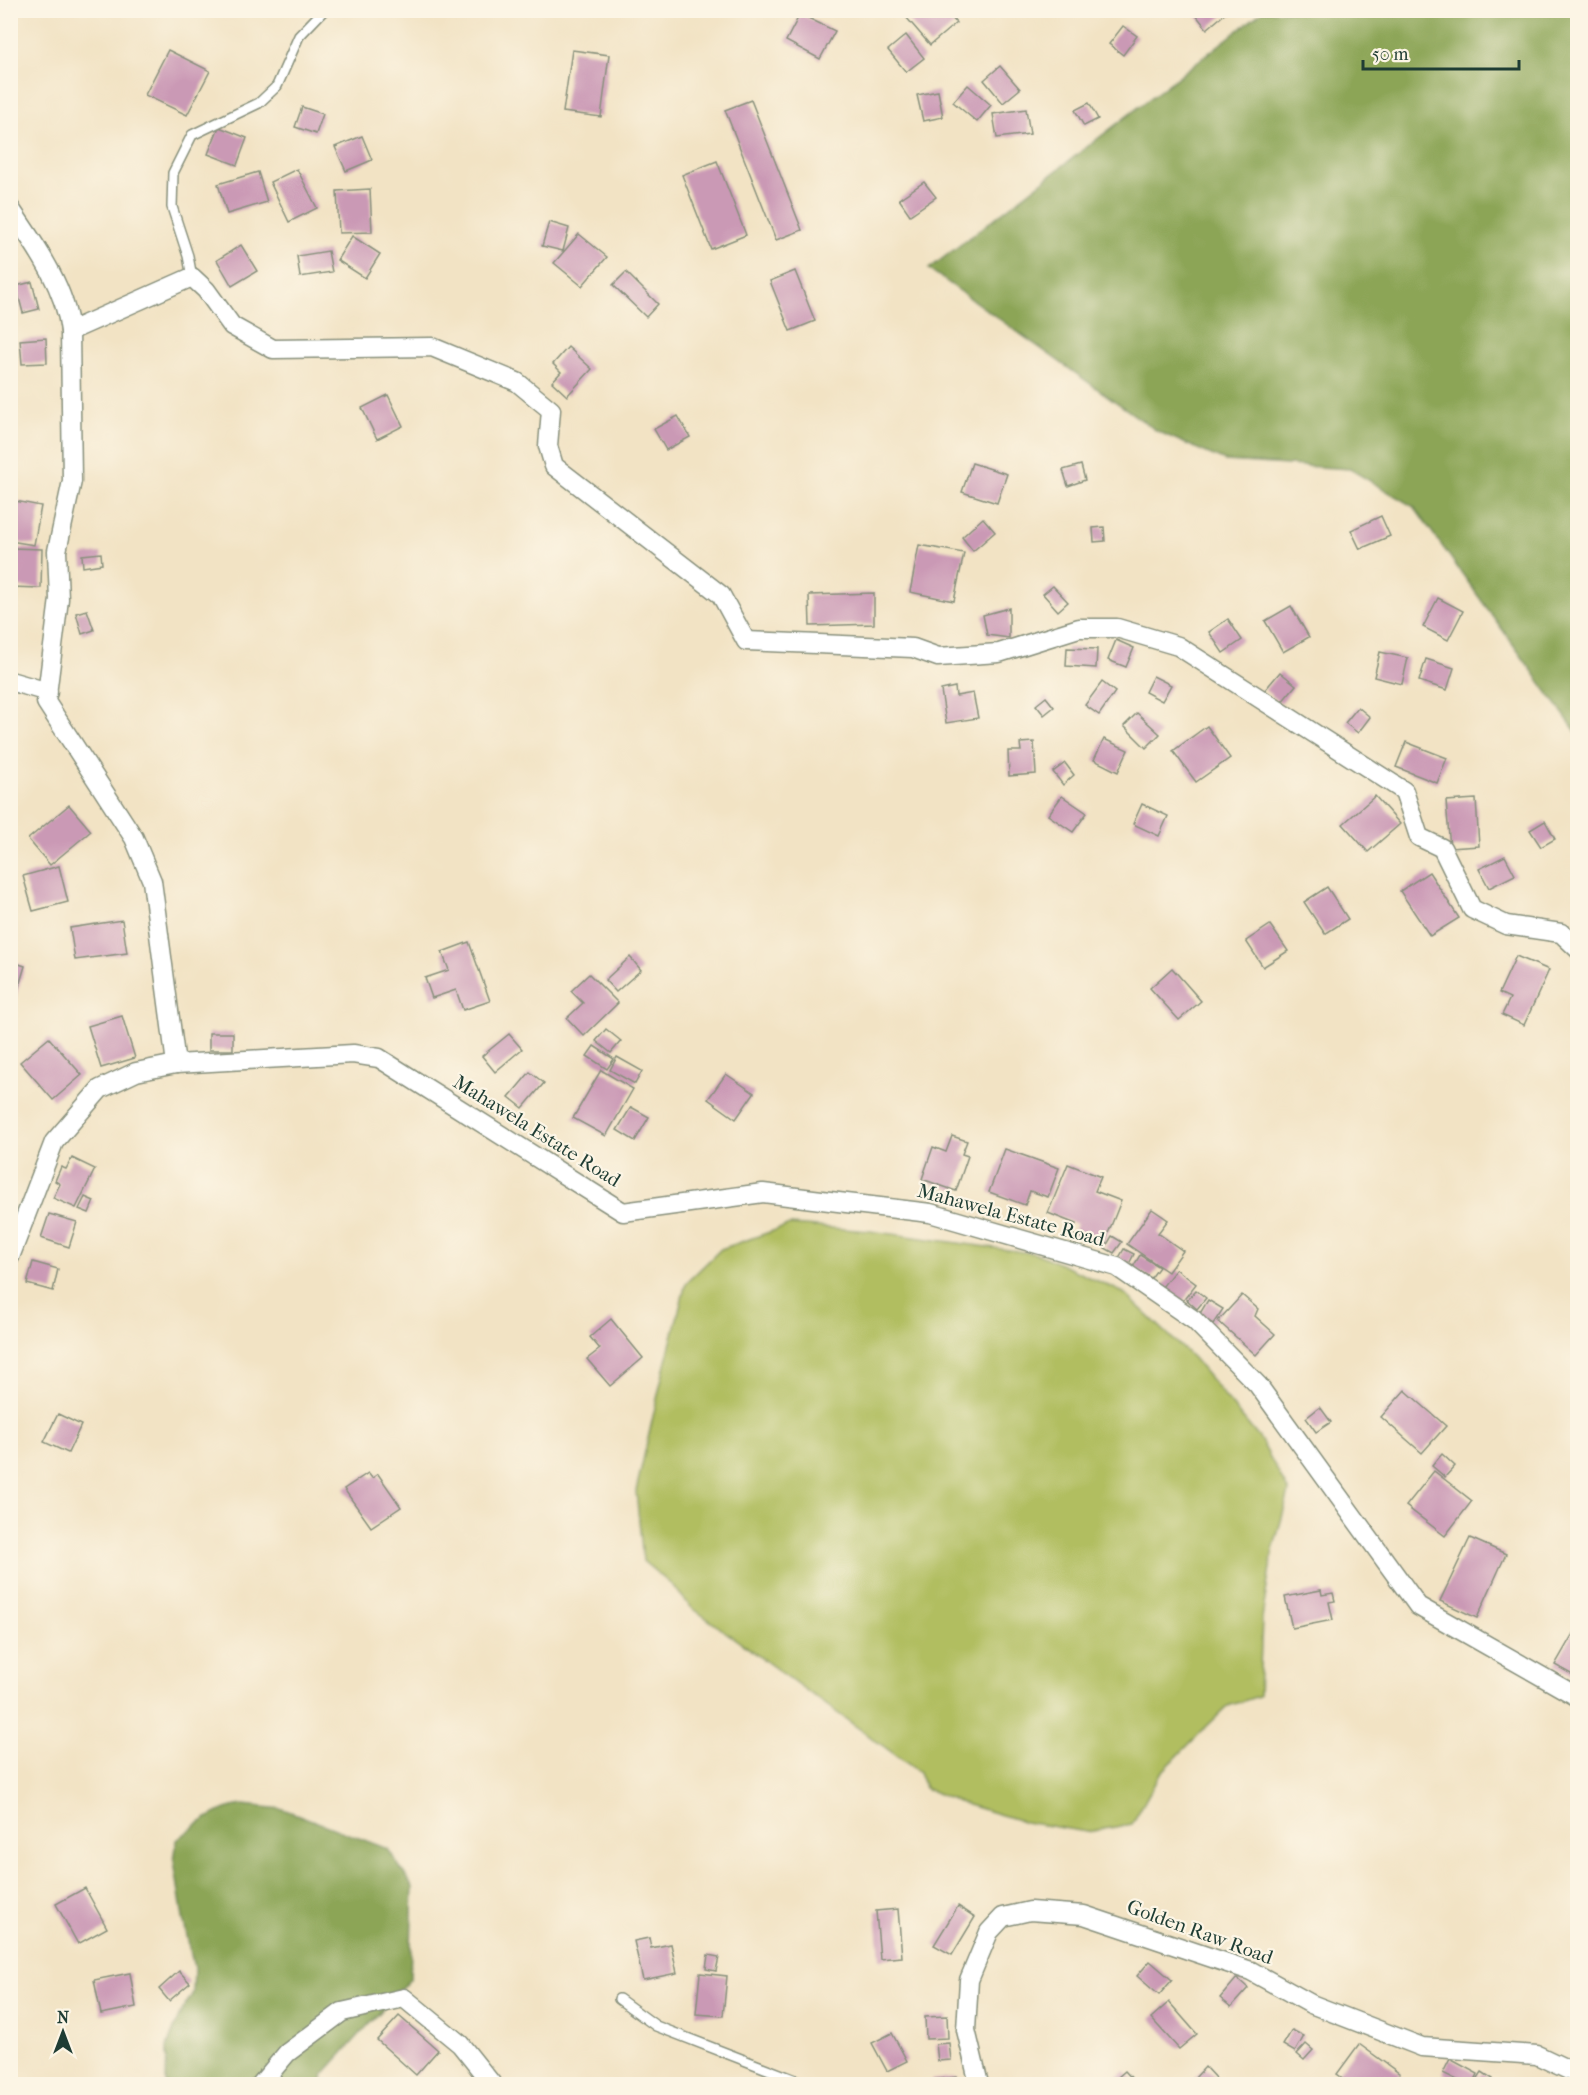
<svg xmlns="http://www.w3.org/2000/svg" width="1588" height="2095" viewBox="0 0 1588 2095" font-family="'IM FELL French Canon',serif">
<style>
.green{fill:#b1be60;stroke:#687e4a;stroke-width:1.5}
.forest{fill:#8ca556;stroke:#567145;stroke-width:1.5}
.building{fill:#ca99b5}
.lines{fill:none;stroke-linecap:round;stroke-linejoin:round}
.service-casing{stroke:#88907c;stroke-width:12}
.minor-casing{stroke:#88907c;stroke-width:21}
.service{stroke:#fff;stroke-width:9}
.minor{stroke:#fff;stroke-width:18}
.labels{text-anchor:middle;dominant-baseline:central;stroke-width:4.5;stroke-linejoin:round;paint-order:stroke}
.street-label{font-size:20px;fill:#1f3d34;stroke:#fcf5e5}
</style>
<rect width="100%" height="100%" fill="#fcf5e5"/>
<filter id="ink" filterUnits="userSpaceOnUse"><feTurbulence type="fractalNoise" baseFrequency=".0167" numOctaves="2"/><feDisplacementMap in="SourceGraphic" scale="12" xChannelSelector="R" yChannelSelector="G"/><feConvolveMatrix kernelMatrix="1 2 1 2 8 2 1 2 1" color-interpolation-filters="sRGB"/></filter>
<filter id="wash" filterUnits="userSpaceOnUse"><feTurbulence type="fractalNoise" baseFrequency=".008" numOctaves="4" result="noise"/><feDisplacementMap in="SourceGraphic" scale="24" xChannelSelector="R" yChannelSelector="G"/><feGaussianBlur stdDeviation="1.35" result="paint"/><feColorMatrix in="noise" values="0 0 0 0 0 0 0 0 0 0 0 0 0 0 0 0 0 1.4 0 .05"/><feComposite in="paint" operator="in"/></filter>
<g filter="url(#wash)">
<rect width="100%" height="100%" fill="#f2e3c4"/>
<polygon class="green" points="790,1225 870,1231 1038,1254 1124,1293 1193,1358 1260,1439 1289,1492 1273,1550 1262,1618 1259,1696 1228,1706 1202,1731 1160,1774 1132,1824 1087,1832 1025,1822 955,1801 925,1788 919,1772 691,1607 673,1586 643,1561 636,1491 662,1377 686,1283 721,1249"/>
<g class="forest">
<polygon points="1263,11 1577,11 1577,733 1414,507 1350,469 1225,461 1157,431 929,269"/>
<path d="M243,1805L283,1809L388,1849L413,1887L410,1979L323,2075L321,2084H166L167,2047L179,2016L193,1993L194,1968L183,1918L174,1861L177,1840C197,1824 217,1808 243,1805Z"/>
</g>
<g id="blocks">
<g class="building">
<polygon points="900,10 946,10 956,23 930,45"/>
<polygon points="1192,10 1225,10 1227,12 1207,29"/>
<polygon points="800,14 835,31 820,59 786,41"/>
<polygon points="1123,26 1137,36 1123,55 1109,44"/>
<polygon points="906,35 924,58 906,72 888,50"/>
<polygon points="168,50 210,71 187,115 145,95"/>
<polygon points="572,50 609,55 601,117 563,112"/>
<polygon points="1000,66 1020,89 1003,103 984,80"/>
<polygon points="968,85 991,105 977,122 953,102"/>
<polygon points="938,91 943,117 923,121 917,95"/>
<polygon points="751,100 802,230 776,240 725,110"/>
<polygon points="1089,103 1098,119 1084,126 1075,110"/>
<polygon points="302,107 323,114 316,134 295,127"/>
<polygon points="1026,109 1030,134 997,138 993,114"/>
<polygon points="219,127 247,138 237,165 208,154"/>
<polygon points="362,136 372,160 346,171 335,147"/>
<polygon points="717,161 746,235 711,249 682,175"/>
<polygon points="297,169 317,208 289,222 270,182"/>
<polygon points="258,172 267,202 227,214 218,184"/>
<polygon points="924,182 936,197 910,215 899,199"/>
<polygon points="370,189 372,232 339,233 337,191"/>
<polygon points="549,222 569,228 563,251 542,246"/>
<polygon points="579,234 607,257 582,286 554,263"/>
<polygon points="352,236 380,254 365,278 337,260"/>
<polygon points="241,245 257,271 232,286 217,260"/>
<polygon points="328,251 332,272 300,277 297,256"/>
<polygon points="795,271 815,321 790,331 770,281"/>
<polygon points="626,272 658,304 646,317 613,285"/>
<polygon points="32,282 39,309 23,313 16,286"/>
<polygon points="46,338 47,363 22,364 20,340"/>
<polygon points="568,347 592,369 567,396 552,382 561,372 553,364"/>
<polygon points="388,395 403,426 377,439 362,408"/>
<polygon points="678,416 690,437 666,450 654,429"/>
<polygon points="972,463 1007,474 997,503 962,492"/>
<polygon points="1081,465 1085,480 1068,486 1063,470"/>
<polygon points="10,500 41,506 34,545 10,541"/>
<polygon points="1381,516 1390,536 1360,549 1351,530"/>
<polygon points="983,518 995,532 973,551 962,537"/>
<polygon points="1104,527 1105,541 1094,542 1093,528"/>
<polygon points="919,545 964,553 954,601 910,592"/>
<polygon points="10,548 42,549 41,588 10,587"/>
<polygon points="101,553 102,564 83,567 82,555"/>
<polygon points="1053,586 1068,602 1058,611 1043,594"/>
<polygon points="874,593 874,624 810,626 809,595"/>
<polygon points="1438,598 1463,611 1448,640 1423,627"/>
<polygon points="1291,606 1309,637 1283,652 1265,621"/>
<polygon points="1009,608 1009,638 987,635 983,615"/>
<polygon points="87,610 94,630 82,634 76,613"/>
<polygon points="1228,619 1242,640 1223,653 1209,632"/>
<polygon points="1116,640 1134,648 1126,667 1108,660"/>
<polygon points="1067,648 1097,649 1096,668 1066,666"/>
<polygon points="1380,652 1408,658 1402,684 1374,677"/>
<polygon points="1426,659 1454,668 1447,690 1419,681"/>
<polygon points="1280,672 1296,685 1281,703 1265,690"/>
<polygon points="1153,676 1171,685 1162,701 1145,692"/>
<polygon points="1102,682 1115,692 1099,715 1085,705"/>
<polygon points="955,687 956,696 973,693 978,718 946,723 941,690"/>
<polygon points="1046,697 1054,707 1044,715 1036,705"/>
<polygon points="1358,707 1370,717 1358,733 1345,723"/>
<polygon points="1137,713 1160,734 1146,748 1124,726"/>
<polygon points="1207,726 1230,758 1196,782 1173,751"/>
<polygon points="1104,739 1128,750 1118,772 1094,760"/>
<polygon points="1034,742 1036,774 1009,776 1008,751 1021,751 1020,743"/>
<polygon points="1406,742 1447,758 1437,783 1396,767"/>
<polygon points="1065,763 1074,775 1063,785 1053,772"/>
<polygon points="1062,796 1087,813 1073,832 1048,815"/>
<polygon points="1375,796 1400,824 1368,852 1343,824"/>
<polygon points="1476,799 1479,846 1450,848 1446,801"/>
<polygon points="1142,804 1168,816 1159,836 1133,824"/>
<polygon points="69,805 91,831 50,865 28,839"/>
<polygon points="1545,821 1555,839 1541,847 1530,830"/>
<polygon points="1505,856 1515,875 1489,888 1479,869"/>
<polygon points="59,866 68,902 33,911 23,876"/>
<polygon points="1429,872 1459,918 1430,936 1400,891"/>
<polygon points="1327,887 1348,919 1325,934 1304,902"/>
<polygon points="122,920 127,953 75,960 70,928"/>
<polygon points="1270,925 1288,951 1263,967 1246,941"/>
<polygon points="469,942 490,1001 463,1010 456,990 432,998 425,978 449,970 442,952"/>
<polygon points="1516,956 1549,970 1524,1025 1502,1015 1510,998 1499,993"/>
<polygon points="630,957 641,970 616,992 605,980"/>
<polygon points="10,961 25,966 13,1006 10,1005"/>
<polygon points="1172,968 1201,1001 1179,1020 1150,988"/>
<polygon points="589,974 618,1003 584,1036 567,1018 583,1003 571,991"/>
<polygon points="122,1016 135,1058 101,1068 88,1026"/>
<polygon points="606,1029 621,1041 611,1053 596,1041"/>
<rect x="209" y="1033" width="24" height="17"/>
<polygon points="509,1034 522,1049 495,1072 482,1056"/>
<polygon points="49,1038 82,1075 53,1100 20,1062"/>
<polygon points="594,1046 614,1059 607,1069 587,1056"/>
<polygon points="617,1057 642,1071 635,1084 610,1070"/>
<polygon points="601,1070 633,1089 606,1136 573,1118"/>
<polygon points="530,1072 544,1083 523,1108 509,1097"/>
<polygon points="726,1074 754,1093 736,1119 708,1099"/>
<polygon points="631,1107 649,1117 635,1141 617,1130"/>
<polygon points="952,1136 967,1141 962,1154 968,1156 956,1191 922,1179 933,1147 946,1152"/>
<polygon points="1005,1149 1059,1168 1048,1197 1030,1191 1025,1205 989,1192"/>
<polygon points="72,1158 95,1169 76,1208 53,1198 60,1184 55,1181 61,1167 66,1169"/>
<polygon points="1068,1164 1101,1177 1095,1191 1121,1201 1103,1246 1072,1234 1076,1224 1048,1213"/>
<polygon points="85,1197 94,1201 89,1213 79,1209"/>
<polygon points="1152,1209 1168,1220 1158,1233 1183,1251 1168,1272 1127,1244"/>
<polygon points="49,1214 77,1222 69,1247 41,1238"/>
<polygon points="1112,1236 1122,1242 1114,1253 1105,1248"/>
<polygon points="1124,1249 1134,1254 1129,1264 1119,1258"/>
<polygon points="1140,1255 1159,1267 1151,1278 1133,1267"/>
<polygon points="33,1262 58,1269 53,1291 27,1284"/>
<polygon points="1176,1269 1196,1284 1182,1302 1162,1287"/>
<polygon points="1196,1290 1206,1298 1197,1309 1187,1300"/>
<polygon points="1242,1295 1258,1309 1255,1316 1275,1334 1256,1355 1218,1321"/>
<polygon points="1208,1300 1223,1309 1213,1324 1199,1315"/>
<polygon points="611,1319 643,1358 610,1386 587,1359 600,1349 590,1337"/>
<polygon points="1405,1390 1446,1426 1422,1453 1381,1417"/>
<polygon points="1320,1407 1331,1422 1316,1432 1306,1418"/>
<polygon points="58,1414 81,1425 68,1453 44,1442"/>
<polygon points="1442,1454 1455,1466 1445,1477 1432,1466"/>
<polygon points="1434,1471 1472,1501 1445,1536 1406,1506"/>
<polygon points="368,1473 372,1478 378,1474 401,1507 371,1527 344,1489"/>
<polygon points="1470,1538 1506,1554 1477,1618 1440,1601"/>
<polygon points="1321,1590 1322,1595 1333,1593 1335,1601 1329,1602 1333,1620 1292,1628 1285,1597"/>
<polygon points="1578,1625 1578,1678 1555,1665"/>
<polygon points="85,1888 107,1928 78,1944 56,1904"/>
<polygon points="958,1906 975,1917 952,1955 934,1945"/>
<polygon points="898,1909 902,1957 880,1959 876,1911"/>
<polygon points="649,1938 651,1948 671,1944 677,1973 643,1980 634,1941"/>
<polygon points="708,1955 719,1957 716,1971 706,1969"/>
<polygon points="1150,1961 1172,1980 1159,1995 1137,1976"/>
<polygon points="179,1971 190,1983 169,2001 159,1989"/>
<polygon points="130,1973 136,2007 101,2014 94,1980"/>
<polygon points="700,1973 727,1976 723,2016 696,2014"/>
<polygon points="1237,1978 1248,1988 1231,2007 1220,1998"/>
<polygon points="1169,2002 1197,2034 1179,2049 1151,2018"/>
<polygon points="399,2016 438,2050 416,2075 377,2040"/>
<polygon points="947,2016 948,2038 926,2039 925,2017"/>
<polygon points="1292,2030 1304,2036 1295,2052 1283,2045"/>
<polygon points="892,2033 907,2061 887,2071 872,2043"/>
<polygon points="949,2043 951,2060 938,2061 936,2044"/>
<polygon points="1306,2044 1313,2050 1304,2060 1297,2054"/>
<polygon points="1359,2044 1400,2074 1392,2084 1351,2084 1337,2074"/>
<polygon points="1450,2059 1478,2074 1473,2084 1465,2084 1443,2073"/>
<polygon points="1205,2067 1217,2080 1212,2084 1200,2084 1194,2079"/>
<polygon points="1125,2071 1137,2084 1110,2084"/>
<polygon points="1482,2072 1493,2079 1490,2084 1474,2084"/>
<polygon points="957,2077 958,2084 931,2084 931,2080"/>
</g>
</g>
</g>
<g filter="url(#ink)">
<use href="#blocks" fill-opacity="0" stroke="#88907c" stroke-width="1.5"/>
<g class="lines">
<defs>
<g id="service">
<polyline points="192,277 188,256 172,207 173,173 192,135 259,103 277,86 299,36 324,10"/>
<polyline points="619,1999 656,2026 806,2084"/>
</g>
<g id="minor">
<path d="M10,208C35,245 65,286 70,331L72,481L57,551L59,599L46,702L134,838L152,881L176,1064"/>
<polyline points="70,331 192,277 206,290 232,326 273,349 432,347 517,382 551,410 548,446 554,466 721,595 746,641 913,648 938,657 999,653 1079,628 1117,628 1178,646 1404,791 1419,837 1442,848 1472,909 1506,925 1561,933 1578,949"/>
<polyline points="10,681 48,692"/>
<polyline points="10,1257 54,1142 100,1089 136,1072 176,1064 353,1054 379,1058 623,1212 763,1193 930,1213 1117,1267 1194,1320 1258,1385 1418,1606 1578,1697"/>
<polyline points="261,2084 287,2053 342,2012 404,1998 460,2044 492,2084"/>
<polyline points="979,2084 966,2030 969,1980 989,1932 1003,1917 1030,1911 1084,1915 1251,1971 1311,2004 1422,2047 1537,2055 1573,2072 1578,2077"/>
</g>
</defs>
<use href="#service" class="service-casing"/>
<use href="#minor" class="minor-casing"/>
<use href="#service" class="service"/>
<use href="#minor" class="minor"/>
</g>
</g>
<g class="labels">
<g class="street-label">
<text transform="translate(537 1131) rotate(32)">Mahawela Estate Road</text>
<text transform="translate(1011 1215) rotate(15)">Mahawela Estate Road</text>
<text transform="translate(1200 1932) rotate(20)">Golden Raw Road</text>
</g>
</g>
<rect width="1588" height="2095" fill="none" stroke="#fcf5e5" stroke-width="36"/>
<g transform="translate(63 2032)" stroke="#fcf5e5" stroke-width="4.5" paint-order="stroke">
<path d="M0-4.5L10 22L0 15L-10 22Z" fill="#1f3d34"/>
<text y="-9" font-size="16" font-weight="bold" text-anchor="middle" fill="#1f3d34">N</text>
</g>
<path d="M1363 60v9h156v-9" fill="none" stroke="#1f3d34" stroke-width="3"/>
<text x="1372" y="60" font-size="18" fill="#1f3d34" stroke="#fcf5e5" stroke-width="4.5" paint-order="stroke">50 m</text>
</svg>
